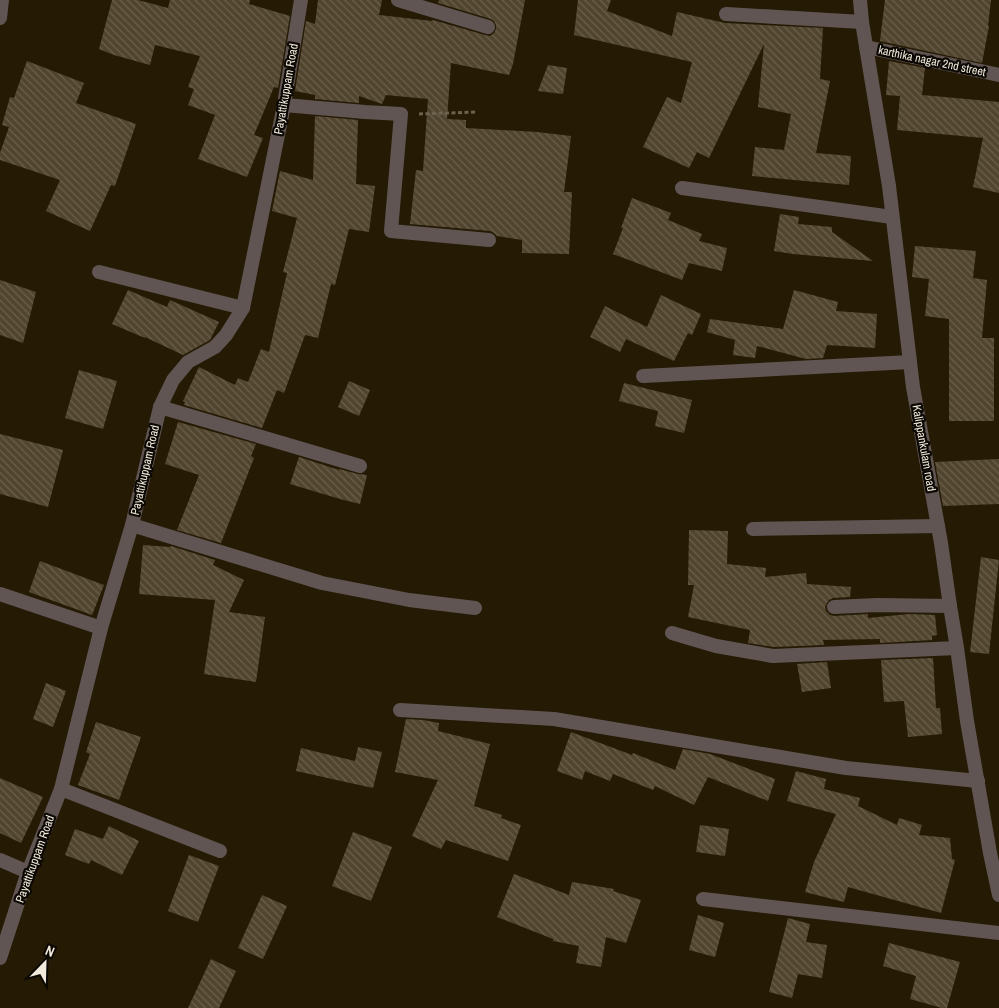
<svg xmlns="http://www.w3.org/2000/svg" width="999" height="1008" viewBox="0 0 999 1008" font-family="'Archivo Narrow',sans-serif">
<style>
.building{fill:url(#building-back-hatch)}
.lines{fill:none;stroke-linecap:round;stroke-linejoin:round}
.path{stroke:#6b624f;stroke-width:3;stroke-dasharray:4 2.5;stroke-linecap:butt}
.minor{stroke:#615553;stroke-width:14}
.tertiary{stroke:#615553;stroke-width:14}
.labels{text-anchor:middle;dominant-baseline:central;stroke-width:4.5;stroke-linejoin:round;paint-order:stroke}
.street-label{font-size:12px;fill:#f0e9dc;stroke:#0b0702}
</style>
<defs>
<pattern id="building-back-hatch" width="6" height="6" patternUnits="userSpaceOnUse" patternTransform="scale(1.25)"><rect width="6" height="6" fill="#51452f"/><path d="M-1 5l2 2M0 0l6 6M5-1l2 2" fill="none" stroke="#6a604d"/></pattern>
</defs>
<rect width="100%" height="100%" fill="#251b05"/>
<g class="building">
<polygon points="112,0 138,0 168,8 170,0 250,0 249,4 290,16 278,88 274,87 254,135 263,138 247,177 198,159 215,115 188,105 194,89 188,87 200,56 155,45 150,65 114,55 99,49"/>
<polygon points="318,0 382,0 379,15 432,21 433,20 485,35 490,36 494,33 496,29 496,25 494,21 491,19 438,3 439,0 525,0 513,64 509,75 451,63 447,119 466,120 466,128 537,132 571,136 564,192 572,192 569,254 522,253 522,240 497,236 494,233 490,231 410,224 416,170 423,171 428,99 386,95 382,104 359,96 359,103 315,99 315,95 295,91 306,21 315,24"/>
<polygon points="578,0 611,0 607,11 672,36 677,12 725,23 823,28 820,79 830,81 816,153 851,156 849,185 752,176 755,147 784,150 791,114 758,107 764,44 709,158 697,152 689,168 643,147 667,97 681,103 692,62 574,35"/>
<polygon points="885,0 991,0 988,26 989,26 982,63 880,41"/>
<polygon points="27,61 84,83 76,103 136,124 115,186 111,185 90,231 46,211 60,180 0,160 0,153 9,127 2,125 10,97 14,98"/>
<polygon points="889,61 925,68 922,95 999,102 999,193 973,187 983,138 897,130 900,96 886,95"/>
<polygon points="548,65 567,68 563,94 538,91"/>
<polygon points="315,116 358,120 356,184 375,186 369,232 349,229 335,285 331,284 318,338 305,335 284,393 277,390 262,428 184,405 185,402 183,401 199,367 235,385 238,378 248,382 261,349 269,352 287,273 283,272 297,218 272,211 280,171 313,180"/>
<polygon points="632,198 671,213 668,220 702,234 699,241 727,248 722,271 689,263 682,280 613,254 623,228 621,228"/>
<polygon points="780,214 799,217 798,224 832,227 832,232 873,261 793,254 774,251"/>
<polygon points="915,246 976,251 973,278 987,280 982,338 994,338 994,421 949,421 949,319 925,316 929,279 912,277"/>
<polygon points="0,280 36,292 23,343 0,335"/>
<polygon points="128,290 167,307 170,300 219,322 210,340 183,355 145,337 145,338 112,324"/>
<polygon points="794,290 838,302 836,311 877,314 875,348 827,345 823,358 806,359 757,346 755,358 733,355 735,340 707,332 710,319 783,329"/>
<polygon points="661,295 701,314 692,335 688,333 674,361 626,339 620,352 590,337 605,306 647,327"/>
<polygon points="79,370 117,381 103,429 65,418"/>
<polygon points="349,381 370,390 359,416 338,407"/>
<polygon points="624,383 692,400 684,433 655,426 658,411 619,401"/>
<polygon points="178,422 256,444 251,456 254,458 221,543 177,530 199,475 165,464"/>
<polygon points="0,434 63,450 48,507 0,494"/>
<polygon points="299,457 339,470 339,469 358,474 367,475 360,504 340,499 290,484"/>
<polygon points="999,459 999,504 943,506 935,462"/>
<polygon points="689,530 728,531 727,564 766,568 765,577 806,573 807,584 851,587 850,597 833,598 829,600 827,603 825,607 826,611 830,615 834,616 868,614 868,618 909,614 935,615 937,635 932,636 932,640 880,643 880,639 823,640 824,645 774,647 748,643 750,630 688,617 694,585 688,585"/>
<polygon points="143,545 170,547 171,546 215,560 213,565 244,580 229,612 265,617 256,682 204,674 215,600 139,594"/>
<polygon points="981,557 999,560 989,654 970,652"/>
<polygon points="40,561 104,585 92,615 29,592"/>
<polygon points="933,658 936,708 940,708 942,734 908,737 904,701 884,702 881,660"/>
<polygon points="827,662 831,688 802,692 797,664"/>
<polygon points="46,683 66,691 53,727 33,719"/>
<polygon points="406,719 423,720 439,723 438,731 490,744 474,806 502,815 501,818 521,825 508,861 446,840 441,849 412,836 438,780 395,772"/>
<polygon points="96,722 141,737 119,800 78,785 90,754 86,752"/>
<polygon points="571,732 632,755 633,753 675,770 683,749 710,754 775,779 768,801 708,777 694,805 655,786 653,790 613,774 610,781 585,771 582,780 557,771"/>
<polygon points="358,747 382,752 373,788 296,771 301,748 355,761"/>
<polygon points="796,771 826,779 824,789 860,798 858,806 897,825 899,818 922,825 919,835 950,838 952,859 955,860 941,913 848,887 844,902 805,892 814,862 836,814 787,801"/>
<polygon points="0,778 43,797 21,843 0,833"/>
<polygon points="700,825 729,829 725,856 696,852"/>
<polygon points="109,826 139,841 122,875 91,860 89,864 65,855 75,829 103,839"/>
<polygon points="353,832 392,847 371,901 332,886"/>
<polygon points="189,855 219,866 198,922 168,911"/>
<polygon points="514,874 569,895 572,882 614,889 613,891 641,900 626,943 606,937 601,967 576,963 579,946 553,941 553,939 497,917"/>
<polygon points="262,895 287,906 263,959 238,948"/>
<polygon points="698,915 724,923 715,957 689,950"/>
<polygon points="788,918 810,924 806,942 827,945 822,978 798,974 792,998 769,992"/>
<polygon points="889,943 960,962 947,1008 942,1008 910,999 916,976 883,966"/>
<polygon points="211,959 236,971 219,1008 188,1008"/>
</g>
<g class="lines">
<polyline class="path" points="419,114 477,112"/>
<g class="minor">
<polyline points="398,0 488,27"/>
<polyline points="726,14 862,22"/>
<polyline points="0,18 2,0"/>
<polyline points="866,47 999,75"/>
<polyline points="284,105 365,112 401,114 391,231 489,240"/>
<polyline points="682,188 892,217"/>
<polyline points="99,272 243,308"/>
<polyline points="643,376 910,362"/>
<polyline points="160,407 360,466"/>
<polyline points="132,525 322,583 409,600 475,608"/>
<polyline points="753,529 938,526"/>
<polyline points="0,594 101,628"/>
<polyline points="834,607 877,605 950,606"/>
<polyline points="672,633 716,646 773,656 957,648"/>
<polyline points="400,710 554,719 846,768 978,781"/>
<polyline points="61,789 220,851"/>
<polyline points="0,860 28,872"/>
<polyline points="703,899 999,933"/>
<polyline points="0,958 28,872 61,789 101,628 132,525 160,407 173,380 188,362 215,347 226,335 243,308 284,105 301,0"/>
</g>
<polyline class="tertiary" points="860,0 862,22 889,186 913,387 941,543 950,606 957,648 967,721 990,853 999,895"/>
</g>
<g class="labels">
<g class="street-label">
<text transform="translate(932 61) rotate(12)">karthika nagar 2nd street</text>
<text transform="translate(286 89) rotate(-80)">Payattikuppam Road</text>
<text transform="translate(924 448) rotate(80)">Kalippankulam road</text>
<text transform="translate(145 470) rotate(-77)">Payattikuppam Road</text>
<text transform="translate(35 859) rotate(-70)">Payattikuppam Road</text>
</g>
</g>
<g transform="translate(45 963) rotate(23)" stroke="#0b0702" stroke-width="4" paint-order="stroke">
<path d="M0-4L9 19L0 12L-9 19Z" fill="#f0e9dc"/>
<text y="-8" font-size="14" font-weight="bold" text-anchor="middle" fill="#f0e9dc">N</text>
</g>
</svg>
